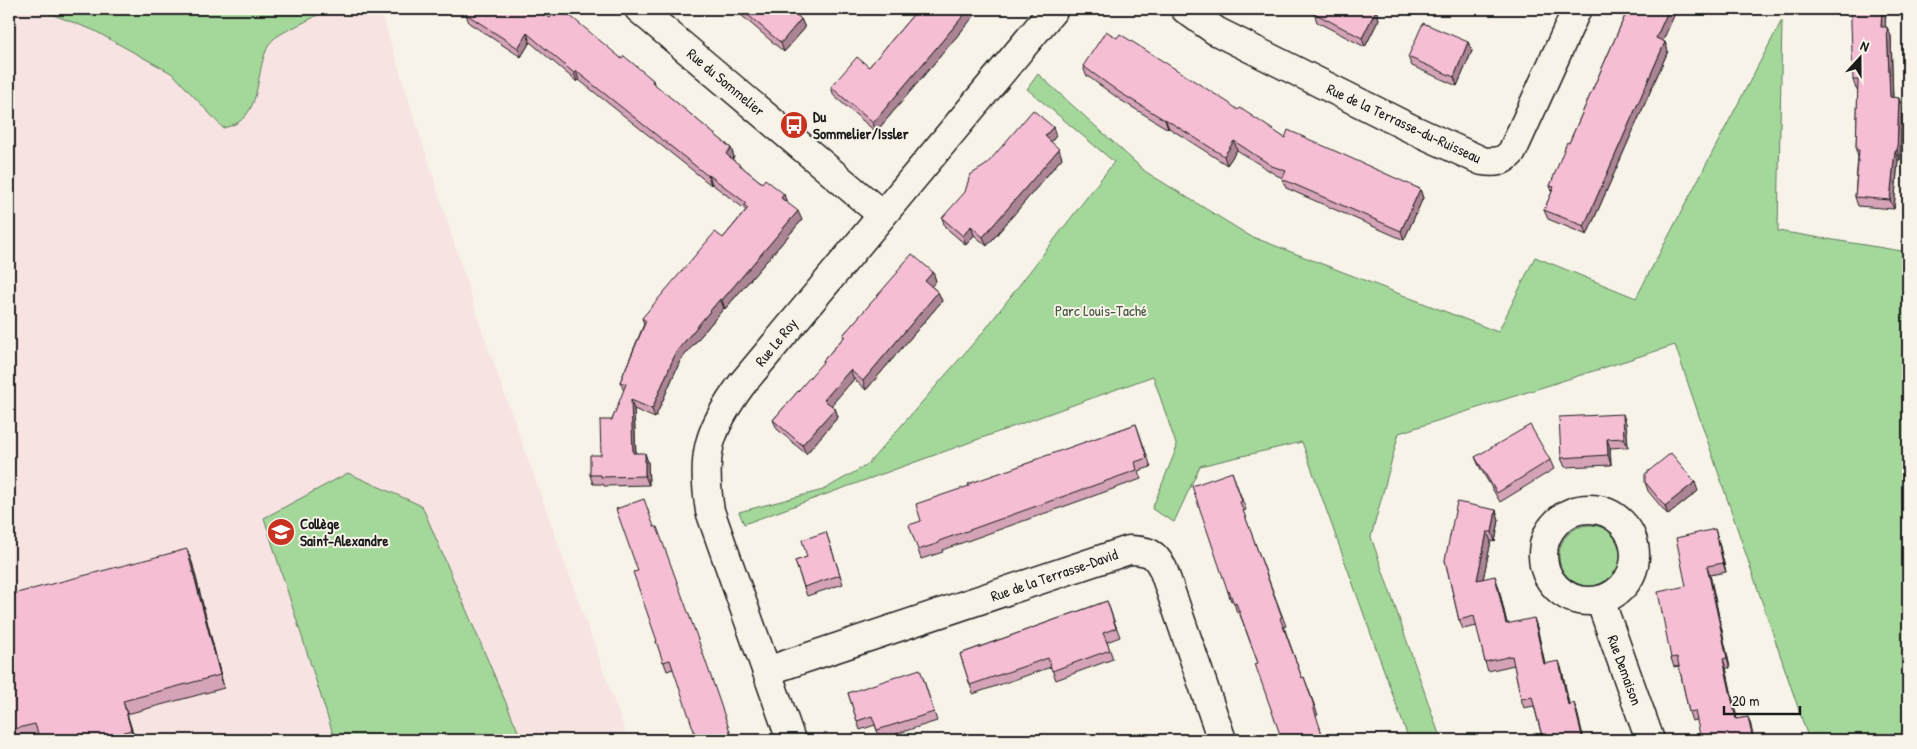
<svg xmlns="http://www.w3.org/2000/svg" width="1917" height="749" viewBox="0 0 1917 749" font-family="'Patrick Hand',sans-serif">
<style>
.built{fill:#f7e3e2}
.green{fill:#a4d89b;stroke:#607a5c}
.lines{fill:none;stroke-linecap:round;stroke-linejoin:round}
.minor-casing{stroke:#1c1c1c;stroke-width:31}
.minor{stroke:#f7f3e8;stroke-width:28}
.wall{fill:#d4a3b7;stroke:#1c1c1c}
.shaded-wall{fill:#ac8595;stroke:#1c1c1c}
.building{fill:#f6bed5;stroke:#1c1c1c}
.labels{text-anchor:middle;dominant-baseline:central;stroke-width:4;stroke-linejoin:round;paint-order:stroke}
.street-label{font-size:15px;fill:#1c1c1c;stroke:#f7f3e8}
.poi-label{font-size:15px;font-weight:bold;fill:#1c1c1c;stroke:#f7f3e8;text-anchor:start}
.park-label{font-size:15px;fill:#455442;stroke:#f7f3e8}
</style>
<rect width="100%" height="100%" fill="#f7f3e8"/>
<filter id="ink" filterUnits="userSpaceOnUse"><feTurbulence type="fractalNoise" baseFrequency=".02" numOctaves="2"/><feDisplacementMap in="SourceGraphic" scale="10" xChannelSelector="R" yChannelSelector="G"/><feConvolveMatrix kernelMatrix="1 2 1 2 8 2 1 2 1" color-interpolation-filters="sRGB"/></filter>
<g filter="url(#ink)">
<polygon class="built" points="9,9 380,9 481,328 628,740 9,740"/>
<g class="green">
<path d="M38,9H325C312,22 278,31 270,43C252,72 266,120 223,128L173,74L93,30Z"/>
<polygon points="1782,20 1778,231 1908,252 1908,740 1809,740 1675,345 1399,433 1371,537 1441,740 1409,740 1302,442 1200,466 1174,522 1152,509 1177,447 1153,376 744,524 739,512 823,490 867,465 984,331 1114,162 1027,89 1038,74 1146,172 1250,236 1498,332 1535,257 1636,298"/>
<polygon points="348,473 422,506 521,738 524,740 335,740 264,518"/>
<circle cx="1590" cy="556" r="31"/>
</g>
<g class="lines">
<defs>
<g id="minor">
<polyline points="639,9 881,214"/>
<path d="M1185,9L1216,31L1412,129L1482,161C1496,163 1503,162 1512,152L1577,9"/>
<circle cx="1589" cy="555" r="46"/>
<polyline points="1600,600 1650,740"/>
<path d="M767,671L1129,550C1147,551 1154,551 1163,569L1222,740"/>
<path d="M791,740L710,511C701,455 708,430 742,384L1054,9"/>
</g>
</defs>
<use href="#minor" class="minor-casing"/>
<use href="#minor" class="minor"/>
</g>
<g class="wall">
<polygon points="464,9 536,9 550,18 622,59 653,80 654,84 731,148 734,157 732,159 787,203 802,220 725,309 724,308 680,361 655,418 634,409 636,453 648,462 649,485 604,486 603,484 593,484 590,475 601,455 612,420 624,391 620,382 644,324 642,318 723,238 746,210 712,184 711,185 579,80 577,82 530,42 521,57 469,23 466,14 467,12"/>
<polygon points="739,9 790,9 801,19 805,28 784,52 741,15"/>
<polygon points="918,9 980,9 876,132 834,96 831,87 869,67"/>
<polygon points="1628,9 1677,9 1662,41 1665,42 1668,51 1587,235 1548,219 1544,210 1552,192 1550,186 1569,143"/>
<polygon points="1886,9 1885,27 1891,36 1893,98 1899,98 1902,107 1900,160 1898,160 1894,209 1858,206 1855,197 1858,157 1856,150 1858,89 1856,89 1853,80"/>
<polygon points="1376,10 1379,19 1365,47 1317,22 1314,13"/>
<polygon points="1468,42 1472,51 1457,86 1412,66 1408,57"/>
<polygon points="1083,66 1238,110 1285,138 1420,189 1423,198 1404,240 1286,188 1282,179 1283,178 1276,175 1237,150 1227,165 1169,128 1168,129 1122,101 1086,75"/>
<polygon points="1053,127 1056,136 1051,142 1062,158 987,246 974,235 966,245 945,227 942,218"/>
<polygon points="897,271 933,272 936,281 931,286 938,292 942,301 866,390 854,379 831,405 835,408 838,417 806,454 777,429 773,420 823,363 822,362 844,337 843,335 898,273"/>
<polygon points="1626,423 1628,447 1610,448 1611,465 1565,467 1561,458"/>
<polygon points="1136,424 1151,467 1138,471 1141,479 942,550 943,552 921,559 918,550 921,521 969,486 1034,461"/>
<polygon points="1475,457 1550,460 1554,469 1500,502 1479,466"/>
<polygon points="1232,472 1246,510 1243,511 1286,626 1284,627 1302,678 1304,677 1318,715 1316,715 1258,663 1239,612 1237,613 1233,600 1231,601 1228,592"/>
<polygon points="1645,482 1698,491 1668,515 1648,491"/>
<polygon points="1496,510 1499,520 1495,542 1491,541 1483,579 1498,585 1507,623 1537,627 1545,664 1562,670 1569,704 1574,703 1577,712 1584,740 1543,740 1534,706 1524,708 1521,699 1514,665 1488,671 1485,662 1477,626 1463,629 1459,620 1445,560"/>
<polygon points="826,532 843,584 807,596 795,561 807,557"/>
<polygon points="1718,539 1726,572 1710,575 1730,668 1726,668 1737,719 1748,717 1751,726 1697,720 1692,721 1689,712 1679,666 1674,667 1671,658 1686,586"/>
<polygon points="192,562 224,688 127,714 135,740 40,740 39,737 25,740 9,740 9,595"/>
<polygon points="1107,601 1120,637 1107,642 1113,659 1056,680 1051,667 973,694 960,654"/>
<polygon points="656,641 733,740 673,669 667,671"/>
<polygon points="923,678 937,721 880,739 875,725 860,730 848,693"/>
</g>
<g class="shaded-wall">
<polygon points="969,9 980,9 876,132 873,123"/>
<polygon points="1669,9 1677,9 1660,47 1656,38"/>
<polygon points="1882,9 1886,9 1885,36 1881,27"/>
<polygon points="1376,10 1379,19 1365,47 1362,38"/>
<polygon points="801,19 805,28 784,52 781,43"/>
<polygon points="1887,27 1891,36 1893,106 1890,97"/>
<polygon points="527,33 530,42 521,57 518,48"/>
<polygon points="1468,42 1472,51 1457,86 1454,77"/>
<polygon points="1665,42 1668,51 1587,235 1584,226"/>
<polygon points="576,71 579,80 577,82 574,73"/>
<polygon points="1899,98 1902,107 1900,160 1897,151"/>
<polygon points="1165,119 1169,128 1168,129 1165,120"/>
<polygon points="1053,127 1056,136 1048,145 1045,136"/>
<polygon points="1234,141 1237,150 1227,165 1224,156"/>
<polygon points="731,148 734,157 729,163 726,154"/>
<polygon points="1059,149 1062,158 987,246 983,237"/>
<polygon points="1895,151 1898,160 1894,209 1890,200"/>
<polygon points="709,175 712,184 711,185 708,176"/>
<polygon points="1420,189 1423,198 1404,240 1401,231"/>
<polygon points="784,194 787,203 781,198"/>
<polygon points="798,211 802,220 725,309 722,300"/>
<polygon points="971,226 974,235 966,245 963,236"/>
<polygon points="933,272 936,281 928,290 925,281"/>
<polygon points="938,292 942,301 866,390 863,381"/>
<polygon points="720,299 724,308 680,361 655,418 652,409 676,352"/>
<polygon points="850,370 854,379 828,409 824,400"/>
<polygon points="631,400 634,409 636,462 633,453"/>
<polygon points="835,408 838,417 806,454 802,445"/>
<polygon points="1623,414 1626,423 1628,447 1624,438"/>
<polygon points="1607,439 1610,448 1611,465 1608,455"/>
<polygon points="645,453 648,462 649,485 645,476"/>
<polygon points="1695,482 1698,491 1668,515 1665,506"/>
<polygon points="1496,510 1499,520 1495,542 1492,532"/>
<polygon points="1715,529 1718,539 1726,572 1723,563"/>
<polygon points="1487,532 1491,541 1481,589 1477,580"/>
<polygon points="187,549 192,562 224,688 220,675"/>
<polygon points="1707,566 1710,575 1730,668 1727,658"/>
<polygon points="1495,576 1498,585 1509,633 1506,624"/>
<polygon points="1534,618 1537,627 1547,673 1544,664"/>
<polygon points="1723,659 1726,668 1739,728 1736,719"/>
<polygon points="1559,661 1562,670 1571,714 1568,705"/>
<polygon points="123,701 135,740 131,730"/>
<polygon points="1574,703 1577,712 1584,740 1583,740"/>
<polygon points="1748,717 1751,726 1754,740 1753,740"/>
</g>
<g class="building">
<polygon points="469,9 536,9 550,18 558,9 562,9 622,59 624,56 653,80 652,82 731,148 726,154 762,183 765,179 784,194 781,198 798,211 722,300 720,299 676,352 652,409 631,400 633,453 645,453 645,476 601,477 601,475 590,475 590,455 601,455 600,420 612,420 626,384 620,382 646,321 642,318 715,232 723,238 748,208 744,205 746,203 709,175 708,176 576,71 574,73 527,33 518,48 466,14"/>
<polygon points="741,9 790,9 801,19 781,43"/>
<polygon points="918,9 969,9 873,123 831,87 857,57 869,67"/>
<polygon points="1316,9 1373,9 1376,10 1362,38 1314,13"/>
<polygon points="1628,9 1669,9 1656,38 1665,42 1584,226 1544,210 1554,187 1550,186 1567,142 1569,143"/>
<polygon points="1851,9 1882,9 1881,27 1887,27 1890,97 1899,98 1897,151 1895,151 1890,200 1855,197 1859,150 1856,150 1858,80 1853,80 1851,23"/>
<polygon points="1423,23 1468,42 1454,77 1408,57"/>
<polygon points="1106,31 1117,38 1120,34 1229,103 1238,110 1240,108 1285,138 1288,130 1420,189 1401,231 1282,179 1286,171 1272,166 1234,141 1224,156 1165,119 1165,120 1119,92 1083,66"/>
<polygon points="1033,110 1053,127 1045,136 1059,149 983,237 971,226 963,236 942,218 965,192 970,175 986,165"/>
<polygon points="912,254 933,272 925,281 938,292 863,381 850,370 824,400 835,408 802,445 773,420 823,362 822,362 845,336 843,335 898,272 897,271"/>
<polygon points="1623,414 1624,438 1607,439 1608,455 1561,458 1559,417"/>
<polygon points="1136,424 1147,458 1135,462 1137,470 939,541 939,543 918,550 909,525 921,521 916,504 969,486 968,484 1034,461 1034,460"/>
<polygon points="1530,425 1550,460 1497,493 1475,457"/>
<polygon points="1671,453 1695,482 1665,506 1645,482 1645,474"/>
<polygon points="1232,472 1242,501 1240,502 1282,617 1280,618 1302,678 1304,677 1314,706 1313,706 1324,740 1282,740 1255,664 1258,663 1236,603 1234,604 1229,591 1228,592 1192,486"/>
<polygon points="644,499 654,527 657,527 700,645 733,740 697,740 670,660 663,662 656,641 657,641 633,572 638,571 616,509"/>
<polygon points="1457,502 1496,510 1492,532 1487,532 1477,580 1495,576 1506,624 1534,618 1544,664 1559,661 1568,705 1574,703 1583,740 1543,740 1532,697 1521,699 1512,656 1485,662 1474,616 1459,620 1445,560"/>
<polygon points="1715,529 1723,563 1707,566 1727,658 1723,659 1736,719 1748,717 1753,740 1701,740 1695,711 1689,712 1677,657 1671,658 1658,592 1686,586 1676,538"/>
<polygon points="826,532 840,575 804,587 795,561 807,557 802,540"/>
<polygon points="187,549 220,675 123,701 131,730 124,732 126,740 40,740 35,724 9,730 9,595"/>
<polygon points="1107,601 1116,628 1103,633 1110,650 1052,671 1048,658 970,685 960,654"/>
<polygon points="920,669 934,712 877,730 872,716 857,721 848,693"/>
<polygon points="1142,737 1143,740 1132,740"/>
</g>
</g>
<defs>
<symbol id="bus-disc" viewBox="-11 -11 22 22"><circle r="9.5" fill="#c8321e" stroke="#f7f3e8"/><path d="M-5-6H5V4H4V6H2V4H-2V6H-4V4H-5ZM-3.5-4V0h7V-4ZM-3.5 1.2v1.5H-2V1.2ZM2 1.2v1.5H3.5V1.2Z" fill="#fff"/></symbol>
<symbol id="school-disc" viewBox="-11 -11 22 22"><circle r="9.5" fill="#c8321e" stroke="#f7f3e8"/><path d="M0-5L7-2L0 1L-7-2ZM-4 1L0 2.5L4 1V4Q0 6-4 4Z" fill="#fff"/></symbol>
</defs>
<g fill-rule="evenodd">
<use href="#bus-disc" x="778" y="109" width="32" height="32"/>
<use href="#school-disc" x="265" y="516" width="32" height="32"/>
</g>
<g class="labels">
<g class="street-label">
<text transform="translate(726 82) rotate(40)">Rue du Sommelier</text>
<text transform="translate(1404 123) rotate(25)">Rue de la Terrasse-du-Ruisseau</text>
<text transform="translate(776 342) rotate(-51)">Rue Le Roy</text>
<text transform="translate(1054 575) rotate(-19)">Rue de la Terrasse-David</text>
<text transform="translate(1625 670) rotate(70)">Rue Demaison</text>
</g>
<g class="poi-label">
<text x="813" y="116">Du<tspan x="813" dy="17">Sommelier/Issler</tspan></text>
<text x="300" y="523">Collège<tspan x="300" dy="17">Saint-Alexandre</tspan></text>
</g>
<g class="park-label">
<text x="1101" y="310">Parc Louis-Taché</text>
</g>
</g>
<rect width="1917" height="749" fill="none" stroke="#f7f3e8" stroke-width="30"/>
<rect x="15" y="15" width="1887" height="719" fill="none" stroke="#1c1c1c" stroke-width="2" filter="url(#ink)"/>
<g transform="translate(1860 58) rotate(21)" stroke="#f7f3e8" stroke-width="4" paint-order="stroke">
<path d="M0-4L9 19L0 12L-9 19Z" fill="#1c1c1c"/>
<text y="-8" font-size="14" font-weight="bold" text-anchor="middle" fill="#1c1c1c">N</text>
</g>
<path d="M1724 706v8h76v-8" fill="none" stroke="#1c1c1c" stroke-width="2.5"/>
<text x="1732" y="706" font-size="15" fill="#1c1c1c" stroke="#f7f3e8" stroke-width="4" paint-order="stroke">20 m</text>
</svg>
